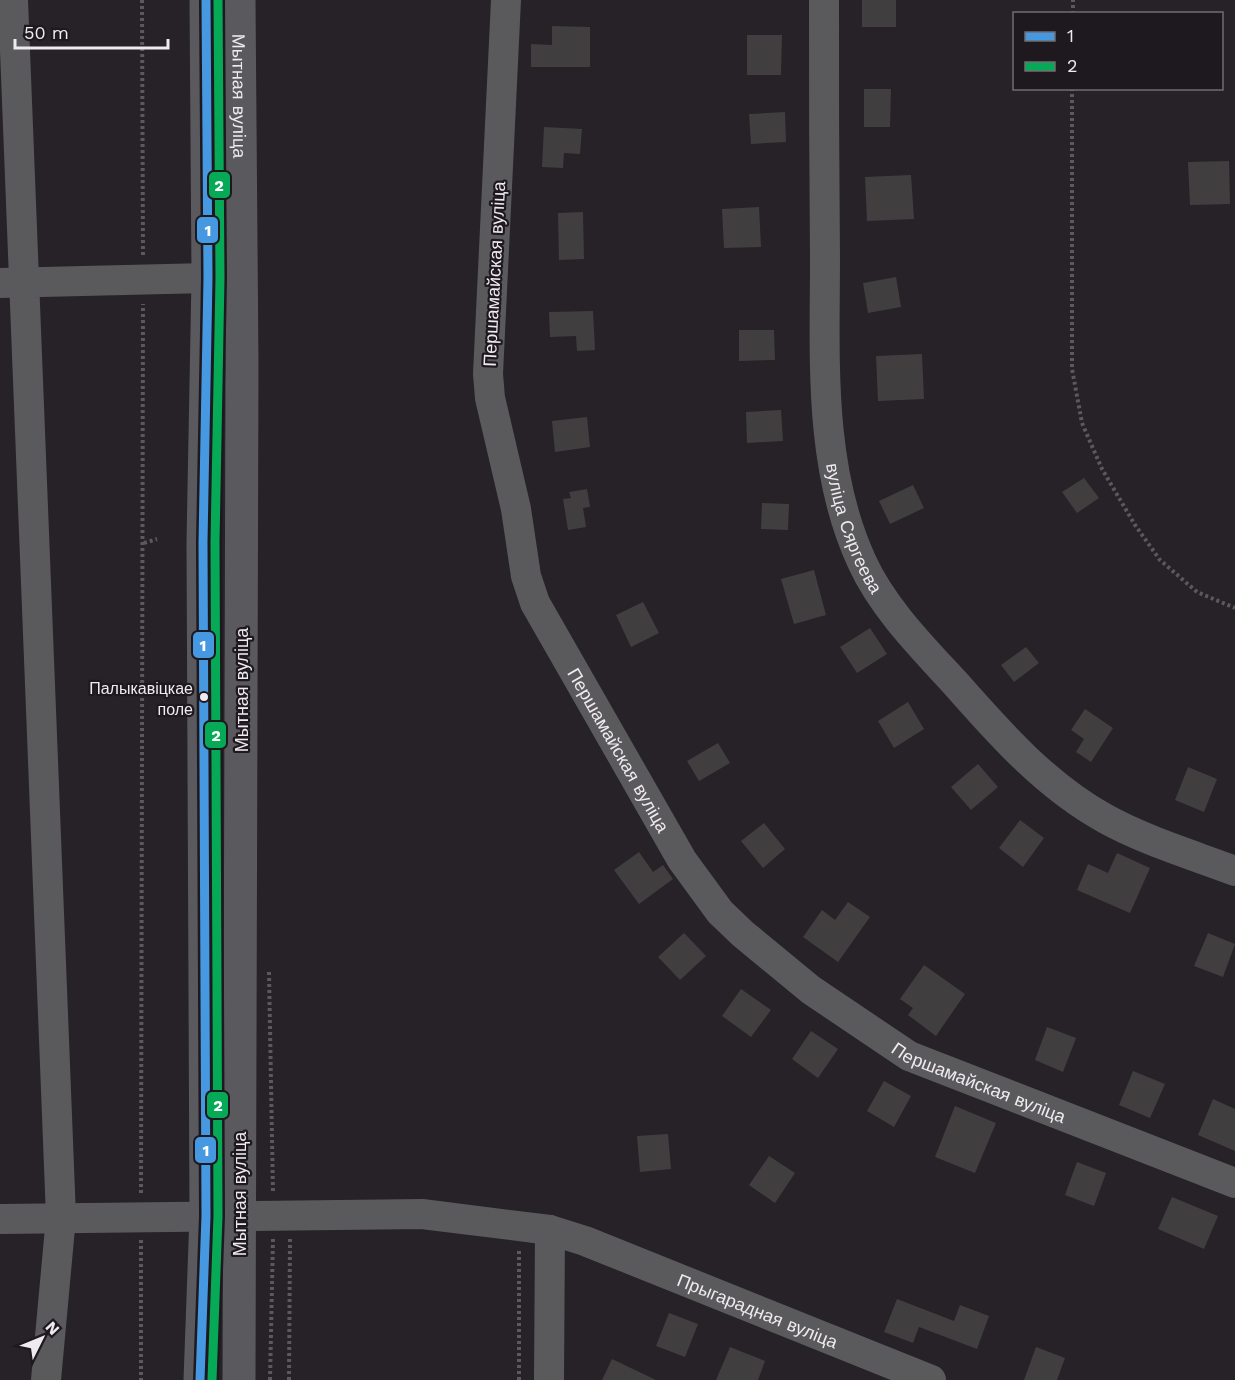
<svg xmlns="http://www.w3.org/2000/svg" width="1235" height="1380" viewBox="0 0 1235 1380" font-family="'Work Sans',sans-serif">
<style>
.building{fill:#413e40}
.lines{fill:none;stroke-linecap:round;stroke-linejoin:round}
.path{stroke:#5b595c;stroke-width:4;stroke-dasharray:3 3;stroke-linecap:butt}
.minor{stroke:#5a595b;stroke-width:30}
.major{stroke:#5a595d;stroke-width:33}
.bus-1-casing{stroke:#1e181f;stroke-width:14}
.bus-2-casing{stroke:#1e181f;stroke-width:14}
.bus-1{stroke:#4699e1;stroke-width:9}
.bus-2{stroke:#06aa56;stroke-width:9}
.bus-dot{fill:#efeaef;stroke:#1e181f;stroke-width:2}
.labels{text-anchor:middle;dominant-baseline:central;stroke-width:4.5;stroke-linejoin:round;paint-order:stroke}
.bus-label{font-size:16px;fill:#efeaef;stroke:#1e181f;text-anchor:end}
.street-label{font-size:18px;fill:#efeaef;stroke:#1e181f}
.line-badge{stroke:#1e181f;stroke-width:2}
.badge-label{font-size:16px;text-anchor:middle;font-weight:bold;fill:#fff}
</style>
<rect width="100%" height="100%" fill="#262227"/>
<g class="building">
<rect x="862" y="0" width="34" height="27"/>
<polygon points="552,26 590,27 590,67 531,67 531,44 552,45"/>
<polygon points="747,35 782,35 781,75 747,75"/>
<polygon points="864,89 891,89 890,127 864,127"/>
<polygon points="785,112 786,142 751,144 749,114"/>
<polygon points="544,127 582,129 580,154 564,153 563,168 542,167"/>
<polygon points="1229,161 1230,204 1190,205 1188,162"/>
<polygon points="911,175 914,219 867,221 865,177"/>
<polygon points="759,207 761,247 724,248 722,209"/>
<polygon points="583,212 584,259 559,260 558,213"/>
<polygon points="896,277 901,307 868,313 863,283"/>
<polygon points="593,311 595,350 577,351 576,336 550,337 549,312"/>
<polygon points="739,330 774,330 775,360 739,361"/>
<polygon points="922,354 924,399 878,401 876,356"/>
<polygon points="781,410 783,441 747,443 746,412"/>
<polygon points="587,417 590,447 555,452 552,421"/>
<polygon points="1084,478 1099,498 1077,513 1062,492"/>
<polygon points="913,485 924,508 890,524 879,501"/>
<polygon points="587,489 590,507 583,508 586,527 568,530 563,499 571,498 569,492"/>
<polygon points="762,503 789,504 788,530 761,529"/>
<polygon points="814,570 826,615 794,624 781,579"/>
<polygon points="643,602 659,633 631,647 616,615"/>
<polygon points="870,628 887,654 857,673 840,647"/>
<polygon points="1026,647 1039,663 1014,682 1001,665"/>
<polygon points="908,702 924,729 894,748 878,721"/>
<polygon points="1085,709 1113,728 1091,762 1076,752 1084,739 1071,730"/>
<polygon points="718,743 730,763 699,781 687,761"/>
<polygon points="978,764 998,787 971,810 951,787"/>
<polygon points="1188,767 1217,779 1204,812 1175,800"/>
<polygon points="1020,820 1044,838 1023,867 999,848"/>
<polygon points="764,823 785,849 763,868 741,841"/>
<polygon points="639,852 653,872 663,865 673,879 639,904 614,870"/>
<polygon points="1117,853 1150,868 1130,913 1077,890 1088,864 1108,873"/>
<polygon points="848,902 870,917 838,962 803,937 822,910 835,920"/>
<polygon points="684,933 706,956 680,980 658,957"/>
<polygon points="1208,933 1235,944 1223,977 1194,966"/>
<polygon points="924,965 965,994 936,1036 908,1015 913,1008 900,999"/>
<polygon points="741,989 771,1010 751,1037 722,1016"/>
<polygon points="1047,1027 1076,1038 1063,1072 1035,1060"/>
<polygon points="811,1031 838,1049 818,1078 792,1059"/>
<polygon points="1133,1071 1165,1084 1150,1118 1119,1105"/>
<polygon points="884,1081 911,1096 894,1127 867,1111"/>
<polygon points="1213,1099 1235,1109 1235,1151 1198,1135"/>
<polygon points="955,1106 996,1123 975,1173 935,1157"/>
<polygon points="668,1134 671,1169 640,1172 637,1136"/>
<polygon points="769,1156 795,1173 775,1203 749,1185"/>
<polygon points="1077,1162 1106,1173 1094,1206 1065,1195"/>
<polygon points="1172,1197 1218,1216 1204,1249 1158,1229"/>
<polygon points="897,1299 954,1321 960,1305 989,1316 977,1349 919,1327 913,1343 884,1332"/>
<polygon points="669,1313 698,1324 685,1357 656,1346"/>
<polygon points="730,1347 765,1361 758,1380 716,1380"/>
<polygon points="1036,1347 1065,1358 1057,1380 1024,1380"/>
<polygon points="612,1359 656,1380 602,1380"/>
</g>
<g class="lines">
<g class="path">
<polyline points="142,0 143,257"/>
<polyline points="1073,14 1073,0"/>
<polyline points="1072,88 1072,369 1082,423 1102,469 1135,525 1160,560 1197,592 1235,608"/>
<polyline points="144,543 157,539"/>
<polyline points="269,972 273,1193"/>
<polyline points="141,1193 143,304"/>
<polyline points="141,1240 141,1380"/>
<polyline points="270,1380 273,1239"/>
<polyline points="289,1380 290,1239"/>
<polyline points="519,1380 519,1250"/>
</g>
<g class="minor">
<polyline points="13,0 61,1217 46,1380"/>
<path id="s1" d="M506,0L488,374L490,398L516,509L526,576L535,603L682,860L720,912L743,934L811,990L909,1056L1235,1183"/>
<path id="s2" d="M824,0C824,86 824,171 825,257C825,358 818,467 862,562C883,608 922,647 956,684C1001,735 1046,786 1106,819C1146,841 1193,855 1235,871"/>
<polyline points="0,283 208,278"/>
<path id="s3" d="M0,1219L422,1214L550,1230L585,1241L931,1380"/>
<polyline points="549,1380 550,1230"/>
</g>
<g class="major">
<path id="s4" d="M239,0L242,365L239,1380"/>
<polyline points="200,1380 206,1216 203,542 208,278 206,0"/>
</g>
<defs>
<polyline id="bus-1" points="200,1380 206,1216 203,542 208,278 206,0"/>
<polyline id="bus-2" points="212,1380 218,1216 215,542 220,278 218,0"/>
</defs>
<use href="#bus-1" class="bus-1-casing"/>
<use href="#bus-2" class="bus-2-casing"/>
<use href="#bus-1" class="bus-1"/>
<use href="#bus-2" class="bus-2"/>
</g>
<circle class="bus-dot" cx="204" cy="697" r="5"/>
<g class="labels">
<g class="bus-label">
<text x="193" y="688">Палыкавіцкае<tspan x="193" dy="21">поле</tspan></text>
</g>
<g class="street-label">
<text stroke="none"><textPath href="#s4" startOffset="96">Мытная вуліца</textPath></text>
<text transform="translate(494 274) rotate(-87)">Першамайская вуліца</text>
<text stroke="none"><textPath href="#s2" startOffset="532">вуліца Сяргеева</textPath></text>
<text transform="translate(241 690) rotate(-90)">Мытная вуліца</text>
<text stroke="none"><textPath href="#s1" startOffset="778">Першамайская вуліца</textPath></text>
<text stroke="none"><textPath href="#s1" startOffset="1282">Першамайская вуліца</textPath></text>
<text transform="translate(239 1194) rotate(-90)">Мытная вуліца</text>
<text stroke="none"><textPath href="#s3" startOffset="774">Прыгарадная вуліца</textPath></text>
</g>
</g>
<g class="line-badge">
<rect x="208" y="171" width="23" height="28" rx="6" fill="#06aa56"/>
<rect x="196" y="216" width="23" height="28" rx="6" fill="#4699e1"/>
<rect x="192" y="631" width="23" height="28" rx="6" fill="#4699e1"/>
<rect x="204" y="721" width="23" height="28" rx="6" fill="#06aa56"/>
<rect x="206" y="1091" width="23" height="28" rx="6" fill="#06aa56"/>
<rect x="194" y="1136" width="23" height="28" rx="6" fill="#4699e1"/>
</g>
<g class="badge-label">
<text x="219" y="191">2</text>
<text x="208" y="236">1</text>
<text x="203" y="651">1</text>
<text x="216" y="741">2</text>
<text x="218" y="1111">2</text>
<text x="206" y="1156">1</text>
</g>
<rect x="1013" y="12" width="210" height="78" fill="#1e181f" stroke="#726c72" stroke-width="1.5"/>
<rect x="1025" y="32" width="30" height="9" fill="#4699e1" stroke="#726c72" stroke-width="1.5"/>
<text x="1067" y="42" font-size="18" fill="#efeaef">1</text>
<rect x="1025" y="62" width="30" height="9" fill="#06aa56" stroke="#726c72" stroke-width="1.5"/>
<text x="1067" y="72" font-size="18" fill="#efeaef">2</text>
<g transform="translate(42 1338) rotate(47)" stroke="#1e181f" stroke-width="4.5" paint-order="stroke">
<path d="M0-4.5L10 22L0 15L-10 22Z" fill="#efeaef"/>
<text y="-9" font-size="16" font-weight="bold" text-anchor="middle" fill="#efeaef">N</text>
</g>
<path d="M15 39v9h153v-9" fill="none" stroke="#efeaef" stroke-width="3"/>
<text x="24" y="39" font-size="18" fill="#efeaef" stroke="#1e181f" stroke-width="4.5" paint-order="stroke">50 m</text>
</svg>
